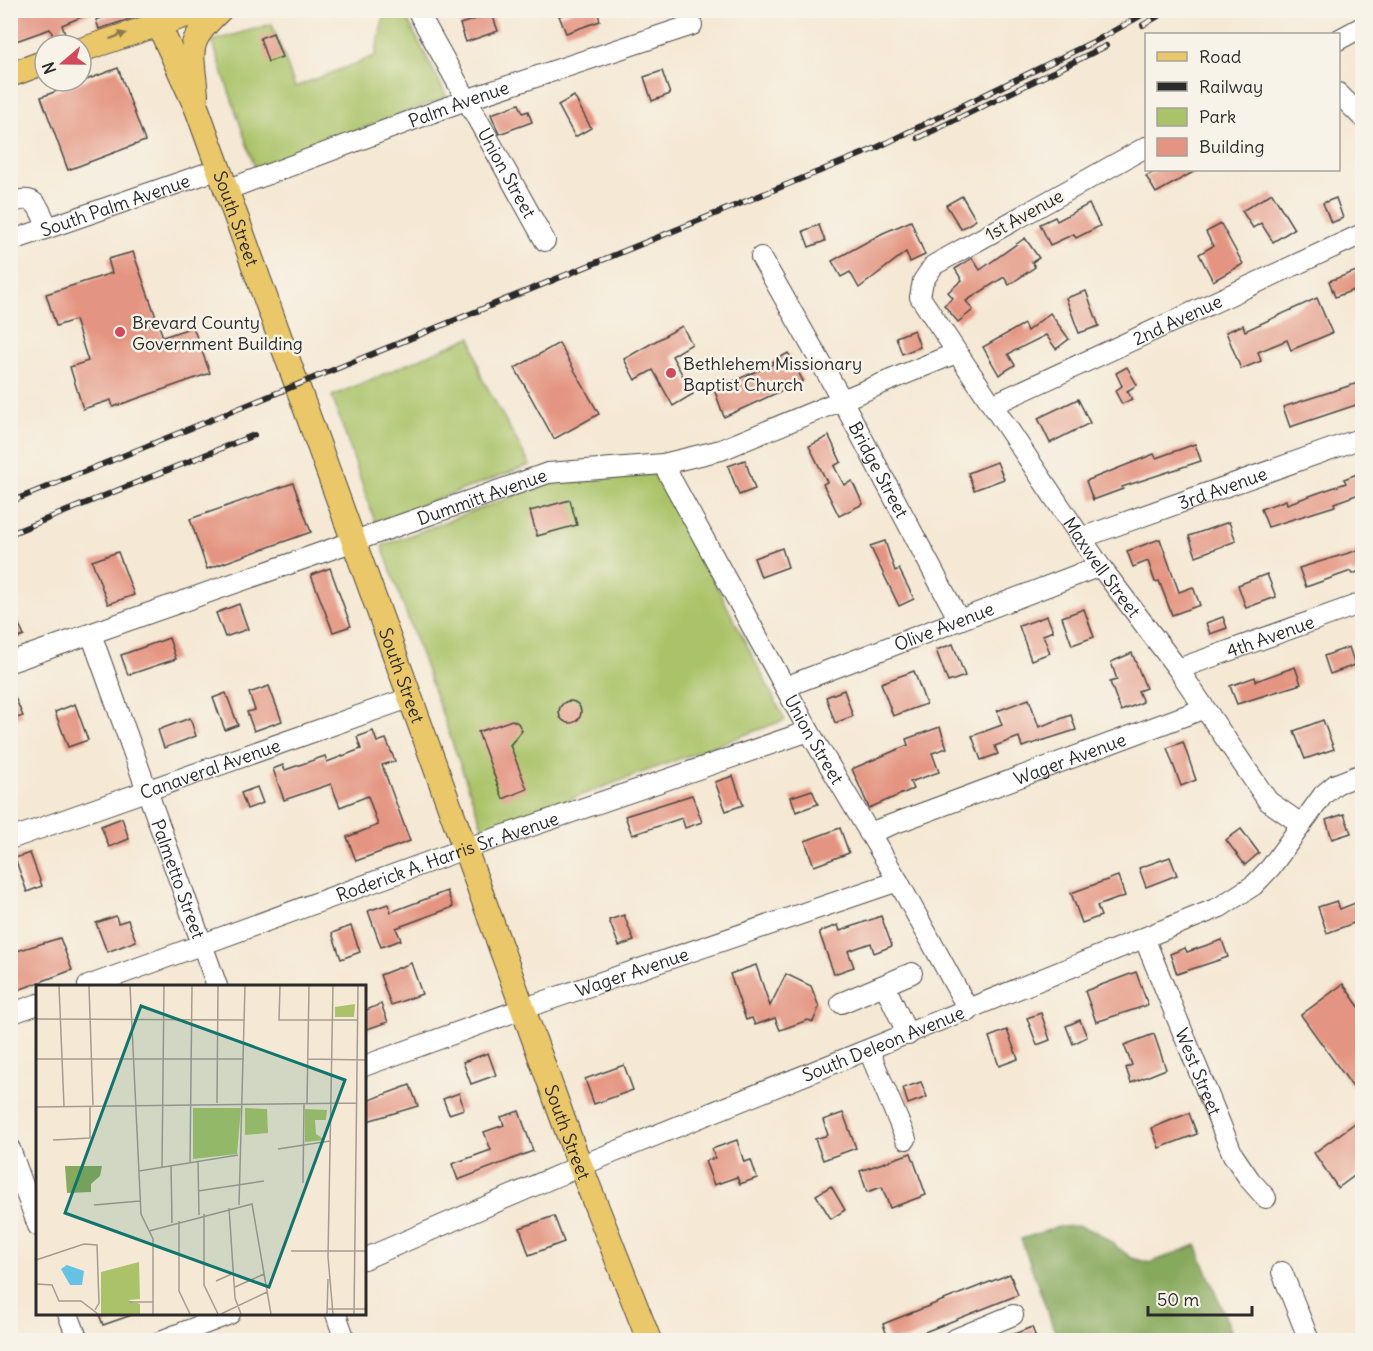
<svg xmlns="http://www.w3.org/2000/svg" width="1373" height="1351" viewBox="0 0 1373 1351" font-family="Delius,sans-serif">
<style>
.green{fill:#aac368;stroke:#6a774a;stroke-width:1.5}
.forest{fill:#87a95c;stroke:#596a44;stroke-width:1.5}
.building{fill:#e49581}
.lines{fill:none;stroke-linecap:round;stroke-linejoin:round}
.minor-casing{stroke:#494744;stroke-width:22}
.major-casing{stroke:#494744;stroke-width:26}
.minor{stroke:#fff;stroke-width:20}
.major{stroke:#eac769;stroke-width:24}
.rail-casing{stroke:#2b2b2b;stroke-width:6}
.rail{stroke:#f7f3e8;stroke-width:4;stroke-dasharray:11;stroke-linecap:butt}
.oneway{fill:#8a794a}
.poi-dot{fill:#d1495b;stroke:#f7f3e8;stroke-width:2}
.labels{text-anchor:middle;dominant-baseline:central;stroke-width:5;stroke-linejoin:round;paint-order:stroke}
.street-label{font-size:18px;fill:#2b2b2b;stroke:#f7f3e8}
.poi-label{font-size:18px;fill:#2b2b2b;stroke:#f7f3e8;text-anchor:start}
.inset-road{fill:none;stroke:#a49c90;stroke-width:1.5}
.view{fill:#0f766e;fill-opacity:0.15;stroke:#0f766e;stroke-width:3}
.inset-edge{fill:none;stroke:#2b2b2b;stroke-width:3}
</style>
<rect width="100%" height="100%" fill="#f7f3e8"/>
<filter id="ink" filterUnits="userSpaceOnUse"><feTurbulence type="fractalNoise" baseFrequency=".0167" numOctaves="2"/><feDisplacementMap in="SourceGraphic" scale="12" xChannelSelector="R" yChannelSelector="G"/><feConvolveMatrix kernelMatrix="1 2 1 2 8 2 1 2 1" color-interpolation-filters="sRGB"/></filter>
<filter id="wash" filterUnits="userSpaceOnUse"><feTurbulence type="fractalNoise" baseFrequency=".008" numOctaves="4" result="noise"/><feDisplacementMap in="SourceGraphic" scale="24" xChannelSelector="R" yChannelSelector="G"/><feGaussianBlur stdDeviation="1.35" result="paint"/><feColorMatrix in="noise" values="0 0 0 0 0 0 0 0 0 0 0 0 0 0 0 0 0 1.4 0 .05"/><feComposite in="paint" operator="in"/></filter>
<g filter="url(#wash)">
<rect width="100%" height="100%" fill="#f5e8d4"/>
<g class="green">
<polygon points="385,11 403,11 447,97 255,168 212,41 272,24 295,87 375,56"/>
<polygon points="471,337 481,376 530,465 375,522 332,396"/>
<polygon points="659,473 785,720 484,831 382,546 542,485"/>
</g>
<polygon class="forest" points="1079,1226 1098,1233 1132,1258 1150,1263 1196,1245 1235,1340 1058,1340 1021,1239 1058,1227"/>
<g id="blocks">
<g class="building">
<polygon points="10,10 96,10 96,11 62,25 68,43 57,45 50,29 16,41 10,27"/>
<polygon points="112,10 138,10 139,16 99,29 96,20 113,14"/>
<polygon points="576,10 597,10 600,21 566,33 559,16"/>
<polygon points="492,14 498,31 466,42 460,24"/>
<polygon points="273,33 282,57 268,62 260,38"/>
<polygon points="118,68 145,141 68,170 41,97"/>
<polygon points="662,71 670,94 652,101 644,77"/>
<polygon points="574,96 591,128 575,137 558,105"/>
<polygon points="519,104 523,113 528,111 532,122 499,134 491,114"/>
<polygon points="1157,170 1197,170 1156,193 1146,176"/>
<polygon points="1272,193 1294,229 1273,242 1261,223 1253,228 1242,211"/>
<polygon points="962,196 976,220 961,229 946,205"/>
<polygon points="1336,198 1343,218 1331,223 1323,203"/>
<polygon points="1089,204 1100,226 1076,238 1074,234 1050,245 1040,224 1055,217 1057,221"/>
<polygon points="911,221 925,255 910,262 906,252 859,288 850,272 841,277 832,261 883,233"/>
<polygon points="1221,224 1243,264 1213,281 1199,254 1213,246 1206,232"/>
<polygon points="819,225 825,241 809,247 803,231"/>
<polygon points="1025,238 1039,258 1032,262 1035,267 1009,285 1004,277 966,301 973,310 958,322 944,305 953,298 948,292 962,280 955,269 972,258 980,270"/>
<polygon points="133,252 163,337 193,327 210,373 113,407 111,400 83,409 70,367 88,361 75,320 56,326 46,294 112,273 108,259"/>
<polygon points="1362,269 1362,287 1335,297 1329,281"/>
<polygon points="1086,291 1099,326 1079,333 1066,298"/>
<polygon points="1317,298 1332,333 1291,350 1287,340 1258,352 1261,361 1241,369 1226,332 1243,325 1245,331"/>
<polygon points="1050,313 1069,339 1056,349 1046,335 1008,354 1015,365 999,375 983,347 1024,324 1027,331"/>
<polygon points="682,326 692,344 672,356 693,394 673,406 653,370 635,380 624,359"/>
<polygon points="914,330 920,347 902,354 896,337"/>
<polygon points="559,343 599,414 554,439 515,368"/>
<polygon points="788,353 803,381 724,417 713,386 728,380 729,383 773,364 772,362"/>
<polygon points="1127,367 1137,385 1127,391 1132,399 1122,404 1115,391 1122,386 1116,373"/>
<polygon points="1358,383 1362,403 1290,427 1283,407"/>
<polygon points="1078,399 1090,423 1050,443 1038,418"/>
<polygon points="829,436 841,462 834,466 844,485 852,481 863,504 839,516 823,484 827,482 809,446"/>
<polygon points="1195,444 1201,461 1122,487 1123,489 1093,500 1086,481 1154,454 1156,458"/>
<polygon points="745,460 755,489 739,495 728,466"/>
<polygon points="997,462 1004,479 974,490 968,473"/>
<polygon points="1362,472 1362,493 1334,503 1335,506 1268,527 1261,509 1286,500 1287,504 1346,483 1344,479"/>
<polygon points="293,483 311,532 207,569 190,519"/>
<polygon points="570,500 577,525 537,536 530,511"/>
<polygon points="1229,522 1236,541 1196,556 1189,536"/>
<polygon points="1160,539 1179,592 1193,587 1200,605 1172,615 1159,581 1155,582 1148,561 1133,567 1127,551"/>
<polygon points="885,541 895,571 899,569 914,599 899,606 870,546"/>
<polygon points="782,548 788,567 761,577 754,558"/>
<polygon points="1362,549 1362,570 1353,574 1351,571 1306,587 1299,568"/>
<polygon points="118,552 134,595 108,604 92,561"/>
<polygon points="330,568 351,626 333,632 311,575"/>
<polygon points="1267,574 1276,597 1246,608 1238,585"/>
<polygon points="10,604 24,636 10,641"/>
<polygon points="239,604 248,629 225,637 216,613"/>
<polygon points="1084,609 1094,637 1072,645 1062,617"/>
<polygon points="1047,616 1053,631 1043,635 1050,653 1031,660 1019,626"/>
<polygon points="1223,617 1227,628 1210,634 1206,623"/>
<polygon points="169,638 176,659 128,675 121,655"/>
<polygon points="953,644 965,676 948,682 936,650"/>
<polygon points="1349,647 1355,665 1330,674 1324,656"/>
<polygon points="1132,653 1146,688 1138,691 1143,702 1121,711 1110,682 1117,680 1111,662"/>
<polygon points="1295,667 1301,684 1237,704 1230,686 1255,677 1256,681"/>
<polygon points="914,671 926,704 893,716 881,683"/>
<polygon points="10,686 23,716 10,720"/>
<polygon points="269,686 282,721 254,731 247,712 255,710 249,693"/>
<polygon points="844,690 853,716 835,723 826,697"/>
<polygon points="226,693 238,725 225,730 213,698"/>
<polygon points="1029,699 1039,727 1071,715 1076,730 1022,747 1019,737 995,746 998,754 981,760 972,736 1002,725 997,711"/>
<circle cx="570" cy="712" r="11"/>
<polygon points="75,704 88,740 68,747 55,712"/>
<polygon points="190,718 196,736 164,748 158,730"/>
<polygon points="512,720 518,723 522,731 510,745 527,789 503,799 478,732"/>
<polygon points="1323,720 1334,749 1305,759 1294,731"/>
<polygon points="940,727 947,748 932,753 939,772 910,782 913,789 869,808 852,769 908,745 906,739"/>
<polygon points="373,731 377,742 386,739 395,761 382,765 410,841 356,861 347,837 378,825 368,796 340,807 331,784 284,800 273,769 283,765 285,770 325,756 327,762 361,749 357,737"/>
<polygon points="1183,742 1196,780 1181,786 1167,748"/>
<polygon points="733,776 743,805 726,811 715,782"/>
<polygon points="257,787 263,803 247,809 241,793"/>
<polygon points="812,790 818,804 796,812 791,797"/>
<polygon points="692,795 702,822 685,828 682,818 632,835 625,816"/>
<polygon points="1344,814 1351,833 1332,839 1326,820"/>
<polygon points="122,818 129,839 109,847 101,826"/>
<polygon points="840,828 849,853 814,866 805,841"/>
<polygon points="1241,829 1259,853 1245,865 1226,840"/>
<polygon points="30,853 42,886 27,892 15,858"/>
<polygon points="1170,857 1177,875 1146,887 1139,868"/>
<polygon points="1118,876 1125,896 1097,906 1101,916 1082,923 1071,893"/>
<polygon points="447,891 453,907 396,928 401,940 381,947 368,911 388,904 391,912"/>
<polygon points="1337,901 1340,909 1358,902 1362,920 1327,933 1318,907"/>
<polygon points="624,915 634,941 619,946 609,920"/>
<polygon points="116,916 118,923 128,920 136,941 107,952 96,923"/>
<polygon points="881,916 892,946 874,953 871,943 848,951 854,967 834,974 819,932 838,925 840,931"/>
<polygon points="351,926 360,952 341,959 332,933"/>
<polygon points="60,938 72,970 13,992 10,985 10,953"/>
<polygon points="1222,940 1228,957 1177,974 1170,954 1185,948 1187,952"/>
<polygon points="411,963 422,994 391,1005 380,975"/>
<polygon points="756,965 770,1006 786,974 811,986 819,1007 813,1022 808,1020 780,1030 775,1018 755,1025 752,1018 746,1020 730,974"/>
<polygon points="1136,972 1148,1005 1096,1022 1085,991"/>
<polygon points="1343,984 1362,1011 1362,1100 1301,1015"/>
<polygon points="381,1004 388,1022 364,1030 364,1011"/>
<polygon points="1041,1013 1050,1040 1037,1045 1027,1018"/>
<polygon points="1080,1020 1087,1037 1073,1044 1066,1026"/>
<polygon points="1007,1030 1018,1059 999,1066 989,1037"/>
<polygon points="1154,1034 1166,1069 1131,1083 1126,1068 1132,1065 1124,1045"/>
<polygon points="488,1053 496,1075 471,1084 463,1062"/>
<polygon points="624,1065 633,1090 594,1104 585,1079"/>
<polygon points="921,1082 927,1097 908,1104 903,1088"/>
<polygon points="410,1085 418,1106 364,1122 364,1102"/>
<polygon points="459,1093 464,1109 449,1114 443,1099"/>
<polygon points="519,1111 533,1151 458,1180 452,1164 491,1150 484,1132 504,1125 501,1117"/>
<polygon points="843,1113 856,1148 823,1160 815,1139 828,1135 823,1120"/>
<polygon points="1189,1113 1197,1134 1159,1148 1152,1128"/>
<polygon points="1362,1118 1362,1170 1338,1188 1314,1153"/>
<polygon points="737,1140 744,1162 751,1160 757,1178 740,1184 737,1177 714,1185 705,1161 715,1158 712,1149"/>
<polygon points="911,1153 926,1195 890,1208 882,1187 867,1192 860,1171"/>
<polygon points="831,1186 845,1210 831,1219 816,1195"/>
<polygon points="554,1216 564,1242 529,1255 520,1228"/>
<polygon points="1010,1274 1018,1295 902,1341 889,1341 883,1324"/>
<polygon points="99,1314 132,1314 132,1315 103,1325"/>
<polygon points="1032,1327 1037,1341 999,1341 999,1340"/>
</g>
</g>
</g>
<g filter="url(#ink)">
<use href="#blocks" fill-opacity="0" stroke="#494744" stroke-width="1.5"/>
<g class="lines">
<defs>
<g id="minor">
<path id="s1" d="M417,10L545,241"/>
<polyline points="1338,40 1362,27"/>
<polyline points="1338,93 1362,117"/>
<path id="s2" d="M1146,147L934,265L923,281L920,297L1100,566L1178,669L1268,801L1301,824"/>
<path id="s3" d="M226,190L466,100L692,25"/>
<path d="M10,203C37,193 38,207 48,228"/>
<path id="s4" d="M10,241L219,169"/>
<path id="s5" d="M761,257L842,400L959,620"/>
<path id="s6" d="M992,405L1362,234"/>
<path id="s7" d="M663,464L809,731L898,881L969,1011"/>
<path id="s8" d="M1081,538L1362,438"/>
<path id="s9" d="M91,634L217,986"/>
<path id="s10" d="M10,662L548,473L663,464L721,450L956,353"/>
<path id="s11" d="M1178,669L1362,603"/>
<path id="s12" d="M785,687L1100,566"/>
<path id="s13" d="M869,833L1203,709"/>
<path id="s14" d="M10,839L409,698"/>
<path id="s15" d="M1145,940L1233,1155L1250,1180L1266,1198"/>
<path id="s16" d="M88,986L464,849L809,731"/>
<polyline points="885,986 908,1035"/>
<polyline points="841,1003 912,973"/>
<polyline points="10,1014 38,1004"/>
<polyline points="869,1051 906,1139"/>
<path id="s17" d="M364,1066L522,1009L898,881"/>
<polyline points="10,1149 38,1226"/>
<path id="s18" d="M364,1259L580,1166L1220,907L1254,885L1271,867L1323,795L1336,784L1362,774"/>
<polyline points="1282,1272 1309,1340"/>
<polyline points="68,1314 78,1340"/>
<polyline points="336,1314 345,1340"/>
<polyline points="163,1340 230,1314"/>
<polyline points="953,1340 1013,1315"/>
</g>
<g id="major">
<path id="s19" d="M152,10L197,109L573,1147L649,1340"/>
<polyline points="81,50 202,10"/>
<polyline points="10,75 45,62"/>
<path d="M196,95C192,49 184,44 220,10"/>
</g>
</defs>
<use href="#minor" class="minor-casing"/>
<use href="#major" class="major-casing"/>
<use href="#minor" class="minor"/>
<use href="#major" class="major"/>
<defs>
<g id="rail">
<polyline points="1143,25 1169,10"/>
<polyline points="918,138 1106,46"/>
<polyline points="10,502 874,149 1101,38 1151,10"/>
<polyline points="10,534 254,435"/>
</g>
</defs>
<use href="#rail" class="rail-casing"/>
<use href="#rail" class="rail"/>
</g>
<defs><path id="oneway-solid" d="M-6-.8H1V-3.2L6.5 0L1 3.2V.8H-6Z" transform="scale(1.5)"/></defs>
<use class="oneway" href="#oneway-solid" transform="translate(118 36) rotate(-20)"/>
</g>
<g class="poi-dot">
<circle cx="120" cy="332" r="6"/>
<circle cx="671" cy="373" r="6"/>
</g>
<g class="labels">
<g class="street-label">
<text stroke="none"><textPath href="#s3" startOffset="248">Palm Avenue</textPath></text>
<text stroke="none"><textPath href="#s1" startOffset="186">Union Street</textPath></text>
<text stroke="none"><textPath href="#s4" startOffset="111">South Palm Avenue</textPath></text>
<text transform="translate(1024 215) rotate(-29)">1st Avenue</text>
<text stroke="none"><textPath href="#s19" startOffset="225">South Street</textPath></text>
<text stroke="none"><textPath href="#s6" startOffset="204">2nd Avenue</textPath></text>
<text stroke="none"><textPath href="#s5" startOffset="243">Bridge Street</textPath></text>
<text stroke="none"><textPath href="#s8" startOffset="150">3rd Avenue</textPath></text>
<text stroke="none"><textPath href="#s10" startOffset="500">Dummitt Avenue</textPath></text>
<text stroke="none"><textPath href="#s2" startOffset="604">Maxwell Street</textPath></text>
<text stroke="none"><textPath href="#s12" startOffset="170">Olive Avenue</textPath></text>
<text stroke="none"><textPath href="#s11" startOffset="98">4th Avenue</textPath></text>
<text stroke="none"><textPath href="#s19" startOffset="711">South Street</textPath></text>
<text stroke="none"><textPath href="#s7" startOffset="314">Union Street</textPath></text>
<text stroke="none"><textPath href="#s13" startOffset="214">Wager Avenue</textPath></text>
<text stroke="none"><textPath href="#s14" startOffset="212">Canaveral Avenue</textPath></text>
<text stroke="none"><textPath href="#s16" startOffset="382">Roderick A. Harris Sr. Avenue</textPath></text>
<text stroke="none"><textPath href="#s9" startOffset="260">Palmetto Street</textPath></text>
<text stroke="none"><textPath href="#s17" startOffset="284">Wager Avenue</textPath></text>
<text stroke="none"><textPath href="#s18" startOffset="562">South Deleon Avenue</textPath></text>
<text stroke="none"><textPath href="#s15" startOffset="142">West Street</textPath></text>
<text stroke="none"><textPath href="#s19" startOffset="1197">South Street</textPath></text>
</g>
<g class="poi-label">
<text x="132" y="322">Brevard County<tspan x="132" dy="21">Government Building</tspan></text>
<text x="683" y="363">Bethlehem Missionary<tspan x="683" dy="21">Baptist Church</tspan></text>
</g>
</g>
<g transform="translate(36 985)">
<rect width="330" height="330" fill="#f5e8d4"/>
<path d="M319,19L318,32H299V22ZM157,123H205L201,169L157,174ZM209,123L231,124L232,148L209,150ZM269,124L291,125L290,135H279L280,149L289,155L269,157ZM103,277L104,314L92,315L104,319V329H65V287Z" fill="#aac368"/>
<path d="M29,181H66L64,191L55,199V207L31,208Z" fill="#87a95c"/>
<path d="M31,280L48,286L46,300H34L25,284Z" fill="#66c2e4"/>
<path class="inset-road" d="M23,1L28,121M53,1L57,120M94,1L105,229L117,254V329M244,1L243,35H321M0,34L209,35M0,74H208M272,74L330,75M181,118L182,1M271,119L273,1M0,122L321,118M17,155L54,153V121M242,164L294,156M162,176L163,230M154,177L156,1M135,180L136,238M126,182L128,1M103,186L202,170M267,198L268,119M162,206L228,196M58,220L104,216M203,220L209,1M193,223L199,313L205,329M168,229V300L182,329M143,236V306L154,329M113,246L216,219L235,329M255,266H330M0,275L48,259L61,260L63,318L59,325M180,296L198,288M0,299L16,300L23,316H45L62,329M199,302L228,289M114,317H93H117M291,324H330M185,329L231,307M291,329L292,294M297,329L292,272L297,1M318,329L322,1"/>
<path class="view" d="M105,21L309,95L233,302L29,228Z"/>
<rect width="330" height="330" class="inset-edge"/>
</g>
<rect width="1373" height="1351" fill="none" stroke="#f7f3e8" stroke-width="36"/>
<rect x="1145" y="33" width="195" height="138" fill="#f7f3e8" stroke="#a5a39c" stroke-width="1.5"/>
<rect x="1157" y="52" width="30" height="9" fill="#eac769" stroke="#a5a39c" stroke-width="1.5"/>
<text x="1199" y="63" font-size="18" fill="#2b2b2b">Road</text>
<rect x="1157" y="82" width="30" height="9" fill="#2b2b2b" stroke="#a5a39c" stroke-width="1.5"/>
<text x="1199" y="93" font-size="18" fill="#2b2b2b">Railway</text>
<rect x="1157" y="108" width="30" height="18" fill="#aac368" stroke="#a5a39c" stroke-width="1.5"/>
<text x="1199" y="123" font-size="18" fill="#2b2b2b">Park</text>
<rect x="1157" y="138" width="30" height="18" fill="#e49581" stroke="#a5a39c" stroke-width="1.5"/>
<text x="1199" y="153" font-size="18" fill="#2b2b2b">Building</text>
<g transform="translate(63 63) rotate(250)"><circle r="28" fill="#f7f3e8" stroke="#a5a39c" stroke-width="1.5"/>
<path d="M0-4.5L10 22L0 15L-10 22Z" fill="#d1495b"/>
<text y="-9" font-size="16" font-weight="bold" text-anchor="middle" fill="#2b2b2b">N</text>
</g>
<path d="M1148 1306v9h104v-9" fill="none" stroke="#2b2b2b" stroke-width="3"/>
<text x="1157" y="1306" font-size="18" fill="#2b2b2b" stroke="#f7f3e8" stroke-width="4.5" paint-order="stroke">50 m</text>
</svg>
